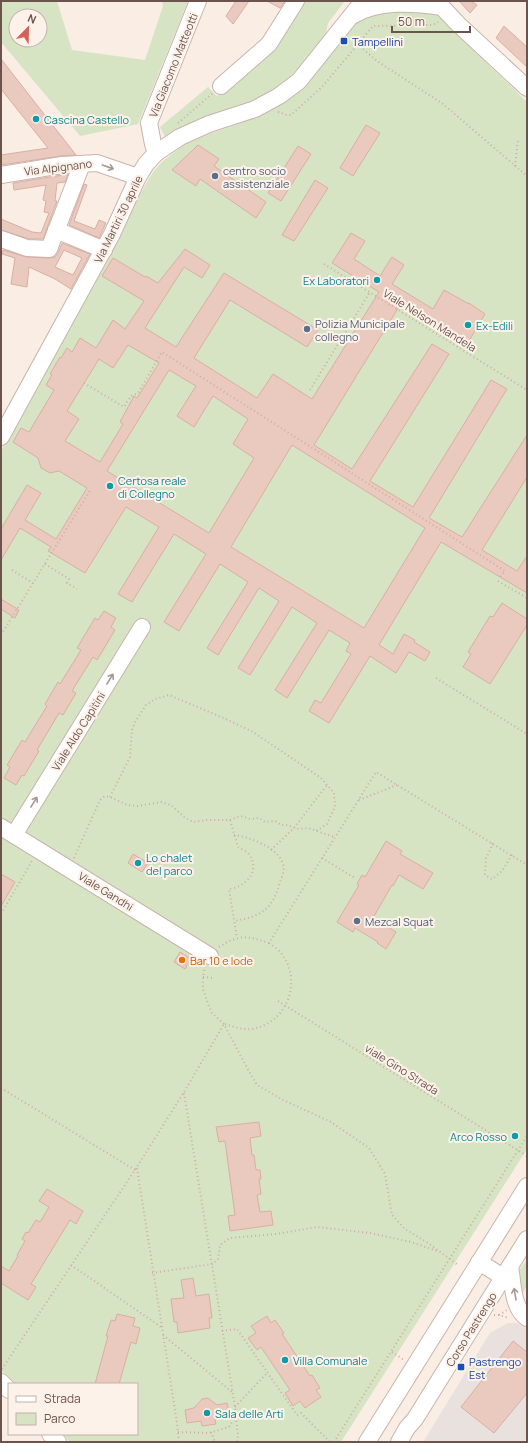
<svg xmlns="http://www.w3.org/2000/svg" width="528" height="1443" viewBox="0 0 528 1443" font-family="Manrope,sans-serif">
<style>
.industrial{fill:#e9e1de}
.green{fill:#d6e4c4;fill-rule:evenodd}
.building{fill:#eac9bf;stroke:#dbaea2;fill-rule:evenodd}
.lines{fill:none;stroke-linecap:round;stroke-linejoin:round}
.minor-casing{stroke:#c8b4ac;stroke-width:18}
.path{stroke:#cfada3;stroke-width:2;stroke-dasharray:1 3;stroke-linecap:butt}
.minor{stroke:#fff;stroke-width:16}
.oneway{stroke:#a79894}
.transit-dot{fill:#1a4fb4;stroke:#fcf2e9;stroke-width:1.5}
.culture-dot{fill:#0f9aa8;stroke:#fcf2e9;stroke-width:1.5}
.service-dot{fill:#5c6f8a;stroke:#fcf2e9;stroke-width:1.5}
.food-dot{fill:#e8710a;stroke:#fcf2e9;stroke-width:1.5}
.labels{text-anchor:middle;dominant-baseline:central;stroke-width:4;stroke-linejoin:round;paint-order:stroke}
.transit-label{font-size:11px;fill:#164399;stroke:#fcf2e9;text-anchor:start}
.street-label{font-size:11px;fill:#6d534d;stroke:#fcf2e9}
.culture-label{font-size:11px;fill:#0d838f;stroke:#fcf2e9;text-anchor:start}
.service-label{font-size:11px;fill:#4e5e75;stroke:#fcf2e9;text-anchor:start}
.food-label{font-size:11px;fill:#c56008;stroke:#fcf2e9;text-anchor:start}
</style>
<rect width="100%" height="100%" fill="#f9ede4"/>
<polygon class="industrial" points="508,1323 517,1323 527,1328 527,1442 423,1442 490,1333"/>
<g class="green">
<path d="M1,1H57L72,50L145,60L163,6L162,1H188L138,124L80,136L1,42ZM16,16H40V40H16Z"/>
<polygon points="304,1 345,1 328,23 324,42 289,78 276,90 249,104 180,130 165,137 160,127 208,87 217,96 269,53"/>
<polygon points="401,9 434,12 527,102 527,1149 341,1442 70,1442 63,1434 137,1434 137,1384 15,1384 1,1370 1,451 139,196 153,172 163,161 185,144 212,133 256,118 284,103 304,86 362,16"/>
<polygon points="527,1259 527,1286 519,1299 515,1277"/>
</g>
<g class="building">
<polygon points="236,1 249,1 233,24 226,16"/>
<polygon points="267,1 285,1 280,8"/>
<polygon points="459,1 471,1 477,5 470,13"/>
<polygon points="504,26 527,47 527,67 496,38"/>
<polygon points="1,59 76,155 61,156 1,165 1,155 48,148 1,89"/>
<polygon points="366,125 380,133 353,176 340,168"/>
<polygon points="198,145 219,159 214,166 266,202 256,218 200,179 196,186 172,170"/>
<polygon points="298,146 311,154 281,201 268,193"/>
<polygon points="68,174 65,182 57,183 55,201 57,201 43,239 29,239 1,230 1,219 32,232 41,233 49,213 44,212 46,201 43,200 46,185 14,190 13,183"/>
<polygon points="315,180 328,188 294,241 282,235"/>
<polygon points="84,184 87,185 74,221 95,229 99,220 106,223 99,238 69,225"/>
<path d="M351,233L365,241L354,259L380,276L392,257L404,265L392,284L433,309L444,290L469,304V303L485,314L466,346L400,305L314,445L352,469L432,344L449,354L370,481L413,507L491,380L507,389L429,518L462,537L527,435V477L482,550L517,571L527,556V593L441,542L379,645L393,654L404,634L415,640L414,642L430,652L425,661L409,652L396,673L370,656L329,723L309,711L315,700L321,703L351,654L346,651L350,643L329,630L287,698L275,690L317,623L292,607L250,675L238,668L279,601L259,588L218,655L207,648L248,582L220,564L179,631L164,622L206,554L174,534L132,602L118,594L159,527L126,507L85,573L48,551L51,547L20,528L1,560V529L27,485L41,493L25,520L56,539L87,488L59,471L50,473L41,468L38,458L13,442L21,428L29,432L54,390L46,385L52,375L50,374L60,357L61,358L67,348L72,352L80,338L96,348L113,320L125,329L144,301L102,276L113,258L145,277L146,276L158,283L185,249L210,265L202,278L184,267L145,328L176,347L224,273L318,330L307,347L230,300L194,358L257,398L273,374L312,399L379,292L332,263ZM128,345L159,363L137,398L134,396L120,422L123,424L100,462L65,441L79,419L67,411L99,359L113,368ZM169,370L196,386L177,416L194,427L213,396L248,419L233,444L254,458L209,533L107,471ZM292,445L425,528L364,628L231,547Z"/>
<path d="M62,243L90,254L71,289L55,279L29,267L27,287L11,284L15,258L2,254L3,250L26,257L49,258L55,257L58,253ZM64,250L82,258L73,275L55,267Z"/>
<polygon points="1,599 19,610 15,618 1,609"/>
<polygon points="502,603 527,619 527,625 490,684 463,667 471,654 468,652 490,616 493,617"/>
<polygon points="104,611 116,618 111,627 115,630 97,660 93,657 72,691 76,693 63,715 59,713 37,750 39,751 24,776 22,775 16,785 4,778 10,767 7,765 22,740 25,742 47,706 45,704 58,682 60,684 81,650 77,648 95,618 98,620"/>
<polygon points="386,841 402,851 400,854 433,873 423,889 399,875 393,886 392,885 373,918 396,932 386,949 377,943 378,942 355,928 353,932 337,922 359,885 357,884 362,875 365,877"/>
<polygon points="133,854 148,863 142,872 128,863"/>
<polygon points="1,874 15,882 1,906"/>
<polygon points="180,952 191,959 185,969 174,962"/>
<polygon points="259,1122 261,1136 250,1138 252,1155 254,1155 256,1170 260,1170 261,1179 259,1179 261,1194 257,1195 260,1212 271,1211 273,1225 230,1231 228,1216 235,1215 225,1141 219,1142 216,1127"/>
<polygon points="47,1189 83,1211 76,1224 70,1220 31,1284 36,1287 28,1300 1,1283 1,1266 9,1271 18,1256 17,1255 25,1241 22,1239 26,1232 28,1233 36,1220 40,1222 49,1207 39,1201"/>
<polygon points="193,1278 196,1296 209,1294 212,1318 209,1318 210,1328 178,1333 177,1322 174,1322 171,1299 184,1298 181,1280"/>
<polygon points="117,1314 135,1318 133,1326 140,1328 136,1344 131,1342 119,1384 95,1384 108,1336 106,1336 111,1320 115,1321"/>
<polygon points="267,1316 271,1323 275,1320 284,1333 282,1334 310,1376 312,1375 320,1388 316,1390 321,1397 305,1408 300,1401 293,1406 285,1393 290,1390 261,1347 257,1350 248,1338 256,1333 251,1326"/>
<polygon points="513,1341 527,1352 527,1393 494,1433 461,1407"/>
<polygon points="208,1398 217,1405 227,1403 230,1417 215,1419 216,1424 202,1426 201,1421 187,1423 185,1410 194,1408 202,1399"/>
</g>
<g class="lines">
<defs>
<g id="minor">
<polyline points="439,1 442,7 458,24 527,88"/>
<path d="M354,15C379,0 414,3 442,7"/>
<polyline points="221,86 269,44 296,1"/>
<polyline points="156,153 153,144 149,123 198,1"/>
<polyline points="1,175 62,165 97,163 138,177"/>
<polyline points="56,230 104,250"/>
<polyline points="1,239 27,248 49,249 82,164"/>
<polyline points="1,437 112,234 138,177 146,164 156,153 180,137 209,124 255,109 279,96 299,81 363,1"/>
<polyline points="1,827 210,956"/>
<polyline points="14,835 142,627"/>
<polyline points="479,1262 503,1277"/>
<path d="M510,1266C513,1282 512,1308 527,1318"/>
<polyline points="1,1382 9,1390"/>
<polyline points="50,1434 58,1442"/>
<polyline points="367,1442 527,1186"/>
<polyline points="399,1442 407,1428 415,1419 527,1239"/>
</g>
</defs>
<use href="#minor" class="minor-casing"/>
<g class="path">
<polyline points="357,44 377,61 443,104 527,176"/>
<polyline points="278,112 287,115 291,115 322,87 373,26 433,25 438,22"/>
<polyline points="178,123 213,93"/>
<polyline points="515,166 518,140"/>
<polyline points="324,264 527,390"/>
<polyline points="84,383 124,407 131,396 138,393 162,352 505,571 500,577"/>
<polyline points="310,390 370,292"/>
<polyline points="45,564 69,579 67,583 77,589"/>
<polyline points="12,570 33,583"/>
<polyline points="498,581 527,598"/>
<polyline points="1,635 91,489"/>
<polyline points="436,678 527,734"/>
<polyline points="110,797 130,757 132,730 135,722 146,705 155,699 169,695 228,720 253,732 321,778 334,793 335,807 327,824 316,831"/>
<polyline points="359,800 397,785"/>
<polyline points="230,820 241,816 250,819 259,818 265,822 275,821 281,825 288,825 297,829 308,828 334,837"/>
<path d="M234,835C249,837 278,847 283,864C285,870 282,877 280,882C272,910 262,916 234,921"/>
<polyline points="492,843 491,848 486,858 485,875 492,879 502,871 512,855"/>
<polyline points="271,850 294,828 327,785"/>
<path d="M74,858L100,800L105,796L110,797L127,805L138,806L161,802L171,805L184,817L193,822L207,820H230L238,847C241,849 246,851 248,853C262,870 246,887 229,889L237,938"/>
<polyline points="322,858 355,878"/>
<polyline points="1,914 32,861"/>
<path d="M219,947C239,934 248,936 269,943L376,772L527,865"/>
<polyline points="205,966 203,977 203,989 208,1004 212,1013 224,1024 247,1068 257,1085 283,1100 331,1122 369,1148 385,1174 392,1215 405,1229 428,1243 458,1265"/>
<polyline points="203,977 215,978"/>
<polyline points="278,1001 527,1156"/>
<path d="M225,1024C234,1027 242,1030 252,1029C288,1023 303,980 281,953C278,949 273,946 269,943"/>
<polyline points="1,1088 135,1170"/>
<polyline points="184,1093 235,1407 238,1435 237,1442"/>
<polyline points="137,1168 177,1423 179,1442"/>
<polyline points="71,1265 161,1327"/>
<polyline points="152,1273 212,1264 218,1259 220,1245 230,1238 276,1234 317,1227 370,1233 411,1242 437,1251"/>
<polyline points="494,1315 499,1315 509,1318"/>
<polyline points="499,1315 507,1310"/>
<polyline points="222,1331 237,1329 297,1415 301,1413 330,1442"/>
<polyline points="163,1335 232,1392"/>
<polyline points="392,1352 404,1360"/>
<polyline points="2,1369 135,1170 184,1092 224,1024"/>
<polyline points="235,1407 268,1372"/>
<polyline points="178,1432 209,1433 229,1427 235,1417"/>
<polyline points="211,1432 215,1442"/>
<polyline points="334,1442 527,1136"/>
</g>
<use href="#minor" class="minor"/>
</g>
<defs><path id="oneway-shaft" d="M-6 0H5M1.5-3L5.5 0L1.5 3" fill="none" stroke-width="1.6" stroke-linecap="round" stroke-linejoin="round"/></defs>
<g class="oneway">
<use href="#oneway-shaft" transform="translate(108 167) rotate(19)"/>
<use href="#oneway-shaft" transform="translate(110 679) rotate(-58)"/>
<use href="#oneway-shaft" transform="translate(34 802) rotate(-58)"/>
<use href="#oneway-shaft" transform="translate(515 1294) rotate(-100)"/>
</g>
<g class="transit-dot">
<rect x="340" y="37" width="8" height="8" rx="2"/>
<rect x="457" y="1363" width="8" height="8" rx="2"/>
</g>
<g class="culture-dot">
<circle cx="36" cy="119" r="4"/>
<circle cx="377" cy="280" r="4"/>
<circle cx="468" cy="325" r="4"/>
<circle cx="110" cy="486" r="4"/>
<circle cx="138" cy="863" r="4"/>
<circle cx="515" cy="1136" r="4"/>
<circle cx="285" cy="1360" r="4"/>
<circle cx="207" cy="1413" r="4"/>
</g>
<g class="service-dot">
<circle cx="215" cy="176" r="4"/>
<circle cx="307" cy="329" r="4"/>
<circle cx="357" cy="921" r="4"/>
</g>
<circle class="food-dot" cx="182" cy="960" r="4"/>
<g class="labels">
<g class="transit-label">
<text x="352" y="41">Tampellini</text>
<text x="469" y="1361">Pastrengo<tspan x="469" dy="13">Est</tspan></text>
</g>
<g class="street-label">
<text transform="translate(173 65) rotate(-68)">Via Giacomo Matteotti</text>
<text transform="translate(58 167) rotate(-7)">Via Alpignano</text>
<text transform="translate(118 219) rotate(-64)">Via Martiri 30 aprile</text>
<text transform="translate(430 320) rotate(32)">Viale Nelson Mandela</text>
<text transform="translate(78 731) rotate(-58)">Viale Aldo Capitini</text>
<text transform="translate(106 891) rotate(32)">Viale Gandhi</text>
<text transform="translate(402 1069) rotate(32)">viale Gino Strada</text>
<text transform="translate(471 1329) rotate(-58)">Corso Pastrengo</text>
</g>
<g class="culture-label">
<text x="44" y="119">Cascina Castello</text>
<text x="369" y="280" text-anchor="end">Ex Laboratori</text>
<text x="476" y="325">Ex-Edili</text>
<text x="118" y="480">Certosa reale<tspan x="118" dy="13">di Collegno</tspan></text>
<text x="146" y="857">Lo chalet<tspan x="146" dy="13">del parco</tspan></text>
<text x="507" y="1136" text-anchor="end">Arco Rosso</text>
<text x="293" y="1360">Villa Comunale</text>
<text x="215" y="1413">Sala delle Arti</text>
</g>
<g class="service-label">
<text x="223" y="170">centro socio<tspan x="223" dy="13">assistenziale</tspan></text>
<text x="315" y="323">Polizia Municipale<tspan x="315" dy="13">collegno</tspan></text>
<text x="365" y="921">Mezcal Squat</text>
</g>
<g class="food-label">
<text x="190" y="960">Bar 10 e lode</text>
</g>
</g>
<rect width="528" height="1443" fill="none" stroke="#6d534d" stroke-width="4"/>
<rect x="8" y="1383" width="130" height="52" fill="#fcf2e9" stroke="#c3b2ab"/>
<rect x="16" y="1396" width="20" height="6" fill="#ffffff" stroke="#c3b2ab"/>
<text x="44" y="1403" font-size="12" fill="#6d534d">Strada</text>
<rect x="16" y="1413" width="20" height="12" fill="#d6e4c4" stroke="#c3b2ab"/>
<text x="44" y="1423" font-size="12" fill="#6d534d">Parco</text>
<g transform="translate(28 28) rotate(23)"><circle r="19" fill="#fcf2e9" stroke="#c3b2ab"/>
<path d="M0-3L7 15L0 10L-7 15Z" fill="#d36158"/>
<text y="-6" font-size="11" font-weight="bold" text-anchor="middle" fill="#6d534d">N</text>
</g>
<path d="M392 26v6h78v-6" fill="none" stroke="#6d534d" stroke-width="2"/>
<text x="398" y="26" font-size="12" fill="#6d534d" stroke="#fcf2e9" stroke-width="3" paint-order="stroke">50 m</text>
</svg>
